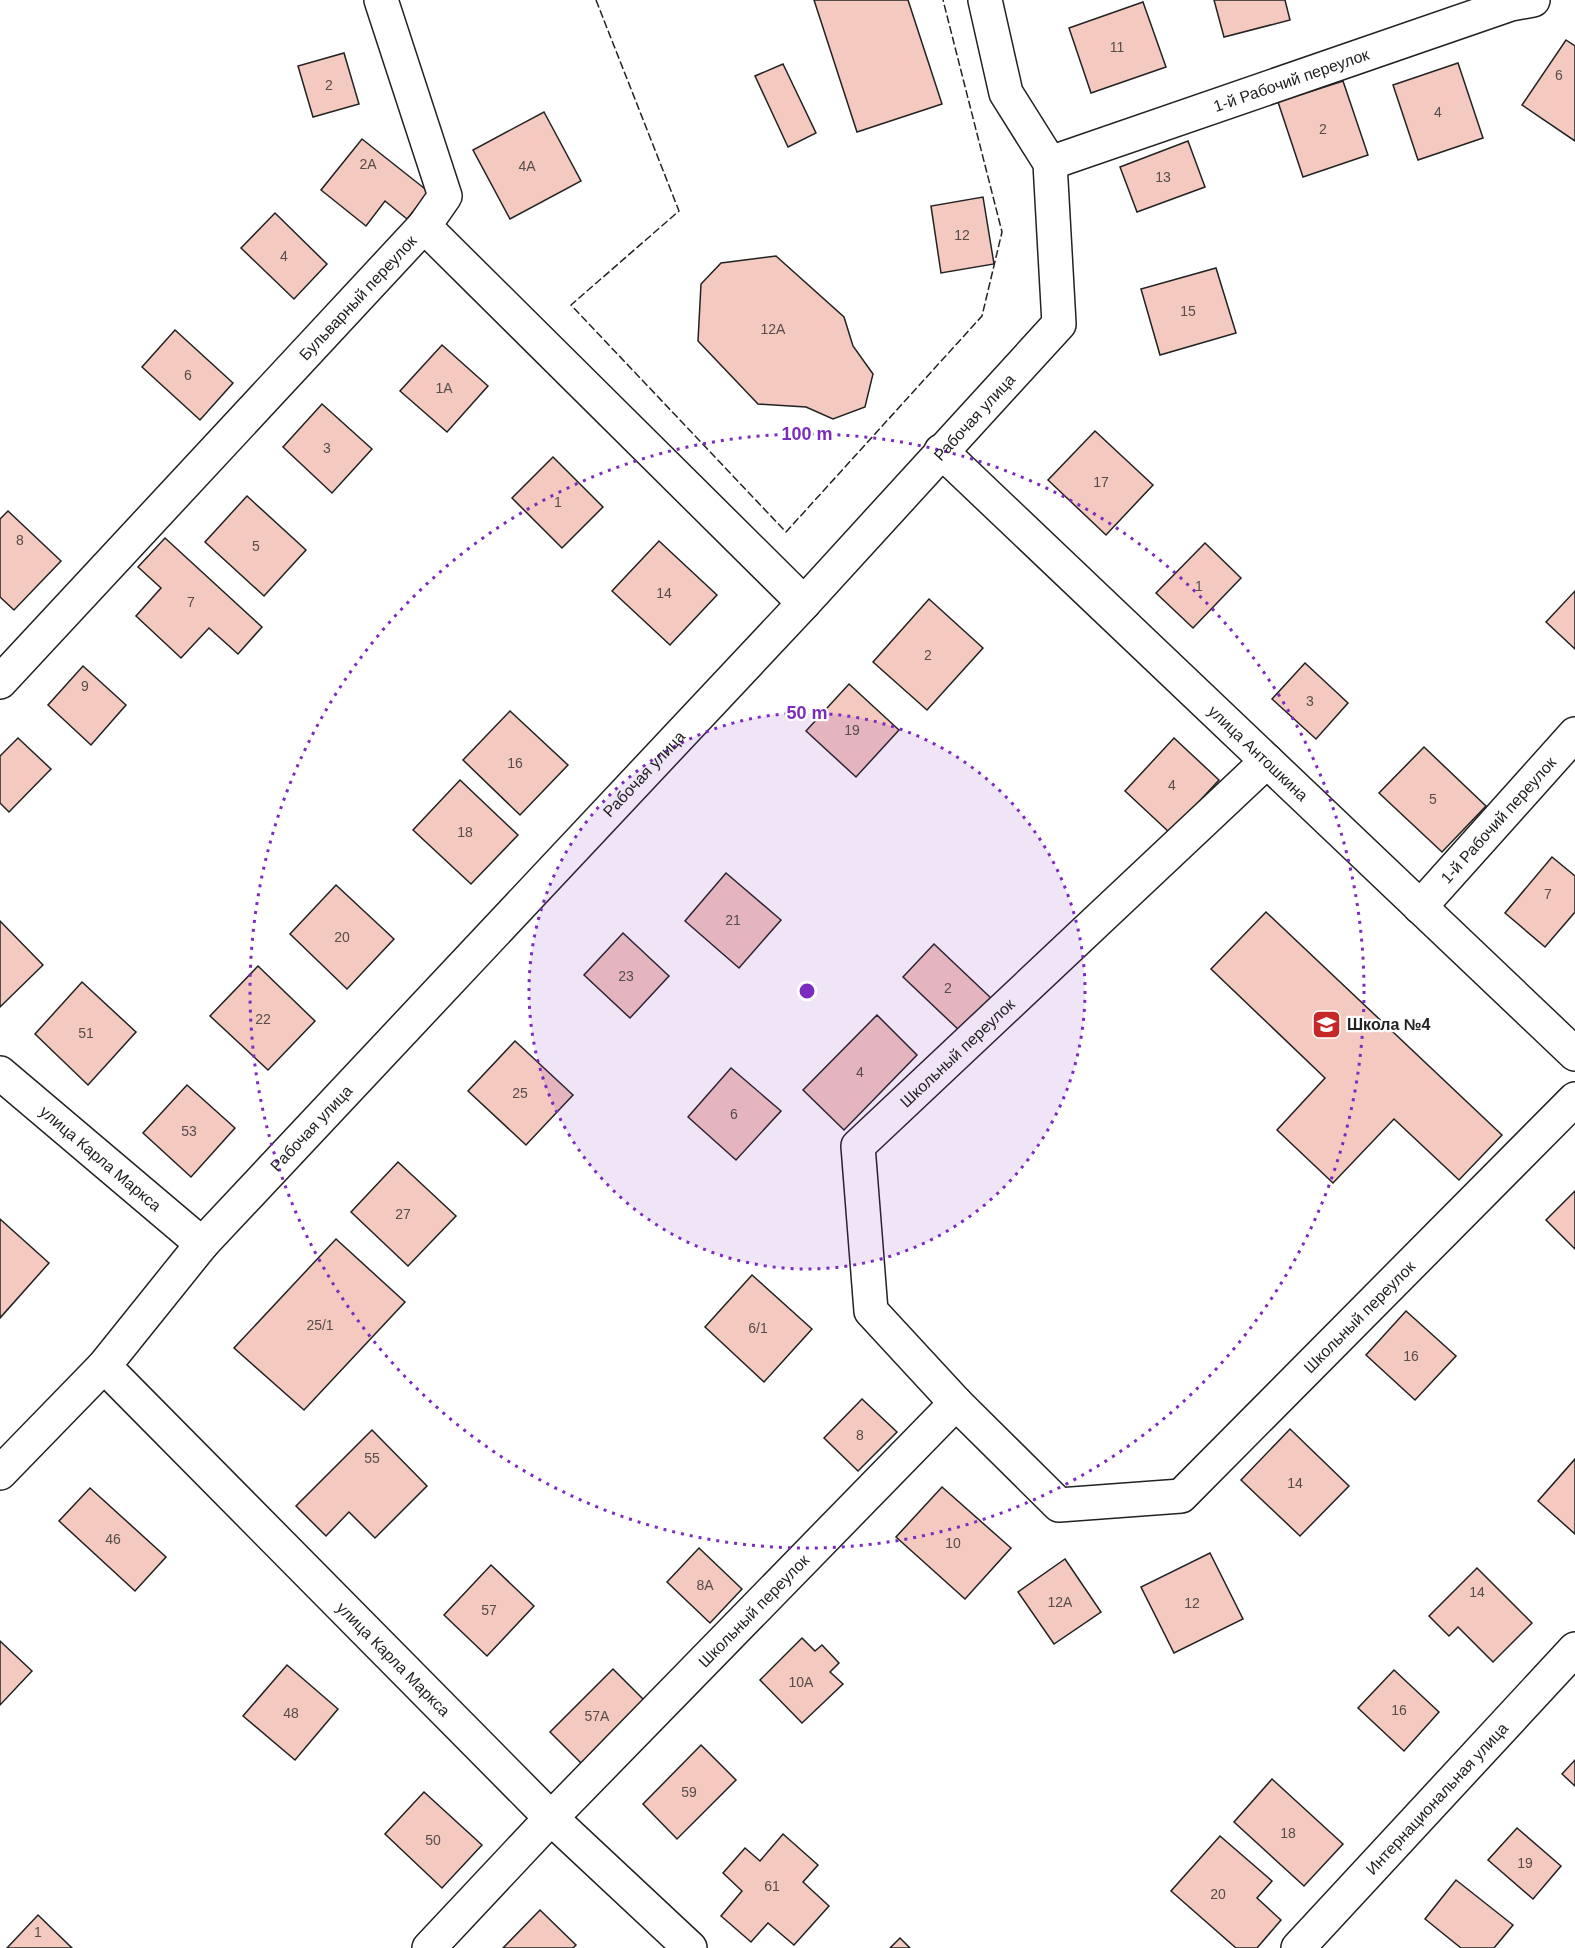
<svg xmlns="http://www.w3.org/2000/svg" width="1575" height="1948" viewBox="0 0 1575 1948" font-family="Arial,sans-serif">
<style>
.building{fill:#f3c9c0;stroke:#222;stroke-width:1.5}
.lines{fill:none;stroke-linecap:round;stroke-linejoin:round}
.minor-casing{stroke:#222;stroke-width:36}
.tertiary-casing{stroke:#222;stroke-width:36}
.minor{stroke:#fff;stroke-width:33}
.tertiary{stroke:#fff;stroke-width:33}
.fence{stroke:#222;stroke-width:1.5;stroke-dasharray:8 3;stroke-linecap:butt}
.ring{fill:none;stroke:#7b2cbf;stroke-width:3;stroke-dasharray:3 6}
.labels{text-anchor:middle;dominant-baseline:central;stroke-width:4.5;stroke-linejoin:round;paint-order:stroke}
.number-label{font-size:14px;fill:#564c4a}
.street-label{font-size:16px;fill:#222;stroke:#fff}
.poi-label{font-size:16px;font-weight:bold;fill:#222;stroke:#fff;text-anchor:start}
.centre{fill:#7b2cbf;stroke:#fff;stroke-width:3}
.ring-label{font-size:18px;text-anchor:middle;font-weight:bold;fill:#7b2cbf;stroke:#fff;stroke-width:4.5;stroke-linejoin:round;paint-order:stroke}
</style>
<rect width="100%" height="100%" fill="#fff"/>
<g class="building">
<polygon points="814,0 908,0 942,104 857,132"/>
<polygon points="1214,0 1285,0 1290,20 1224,37"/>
<polygon points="1143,2 1166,67 1091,93 1069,28"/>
<polygon points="1566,40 1575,46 1575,141 1522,105"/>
<polygon points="344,53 359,104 313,117 298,66"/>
<polygon points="1458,63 1483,138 1418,160 1393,85"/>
<polygon points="783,64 816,133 788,147 755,76"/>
<polygon points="1343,81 1368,155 1303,177 1278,102"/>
<polygon points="544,112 581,181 510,219 473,150"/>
<polygon points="362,139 429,192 407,219 385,201 366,226 321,190"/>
<polygon points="1188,141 1205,187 1137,212 1120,167"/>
<polygon points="983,197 994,264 941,273 931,206"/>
<polygon points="275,213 327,264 294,299 241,248"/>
<polygon points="776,256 844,317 853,346 873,374 865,407 833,419 806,407 758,404 698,341 701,284 721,263"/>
<polygon points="1216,268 1236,333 1160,355 1141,289"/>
<polygon points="175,330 233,383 200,420 142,367"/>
<polygon points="442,345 488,386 447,432 400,391"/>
<polygon points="322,404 372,449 332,493 283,447"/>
<polygon points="1095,431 1153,485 1106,535 1048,480"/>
<polygon points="553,457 603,507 562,548 512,498"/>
<polygon points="247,496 306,550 264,596 205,542"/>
<polygon points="8,511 61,561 14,610 0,597 0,519"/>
<polygon points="165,538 262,627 238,654 209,628 181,658 136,616 161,588 138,567"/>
<polygon points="659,541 717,595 670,645 612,591"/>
<polygon points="1205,543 1241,578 1193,628 1156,593"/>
<polygon points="1575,591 1575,649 1546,622"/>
<polygon points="929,599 983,648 927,710 873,662"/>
<polygon points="1305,663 1348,703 1316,739 1272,699"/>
<polygon points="83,666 126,705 91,745 48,705"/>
<polygon points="849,684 899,730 856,777 806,731"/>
<polygon points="510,711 568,765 520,815 463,760"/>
<polygon points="18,738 51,769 9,812 0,803 0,756"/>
<polygon points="1174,738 1219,780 1170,833 1125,791"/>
<polygon points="1424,747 1486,806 1442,852 1379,793"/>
<polygon points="460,780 518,835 471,884 413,830"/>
<polygon points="1552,857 1575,876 1575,912 1545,947 1505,913"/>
<polygon points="726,873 781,920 739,968 685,921"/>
<polygon points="336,885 394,939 347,989 290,934"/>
<polygon points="1266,912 1502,1135 1459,1180 1394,1119 1333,1183 1277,1130 1325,1078 1211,969"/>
<polygon points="0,921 43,965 0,1007"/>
<polygon points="623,933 669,976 630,1018 584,975"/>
<polygon points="934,944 992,999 961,1032 903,977"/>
<polygon points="258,966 315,1021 268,1070 210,1016"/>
<polygon points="82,982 136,1032 88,1085 35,1034"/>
<polygon points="877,1015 917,1055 844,1130 803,1090"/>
<polygon points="515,1041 573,1095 526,1145 468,1091"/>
<polygon points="731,1068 781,1111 736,1160 688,1117"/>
<polygon points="187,1085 235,1128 191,1177 143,1133"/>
<polygon points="398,1162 456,1216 408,1266 351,1212"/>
<polygon points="1575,1191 1575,1249 1546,1220"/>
<polygon points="0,1219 49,1263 0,1318"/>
<polygon points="336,1239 405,1302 304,1410 234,1348"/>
<polygon points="752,1275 812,1329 764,1382 705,1327"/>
<polygon points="1406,1311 1456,1356 1415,1400 1366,1355"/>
<polygon points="862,1399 897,1432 858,1471 824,1438"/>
<polygon points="1290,1429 1349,1486 1300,1536 1241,1480"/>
<polygon points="372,1430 427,1486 375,1538 349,1512 326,1536 296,1506"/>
<polygon points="1575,1459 1575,1534 1538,1501"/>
<polygon points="942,1487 1011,1548 965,1599 896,1537"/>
<polygon points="90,1488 166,1557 135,1591 59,1521"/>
<polygon points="699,1548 742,1589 710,1623 667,1582"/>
<polygon points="1210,1553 1243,1619 1174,1653 1141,1587"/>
<polygon points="1065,1559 1101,1612 1054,1644 1018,1592"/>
<polygon points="491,1565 534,1606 487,1656 444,1615"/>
<polygon points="1477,1568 1532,1623 1493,1662 1458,1627 1449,1636 1429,1616"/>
<polygon points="802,1638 815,1651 822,1645 839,1663 830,1672 843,1684 802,1723 760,1680"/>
<polygon points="0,1641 32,1671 0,1705"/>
<polygon points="287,1665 338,1709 295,1760 243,1716"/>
<polygon points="613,1669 645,1701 582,1764 550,1732"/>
<polygon points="1394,1670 1439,1712 1404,1751 1358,1708"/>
<polygon points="701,1745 736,1780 677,1839 643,1804"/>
<polygon points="1575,1760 1575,1786 1562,1774"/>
<polygon points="1272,1779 1343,1844 1304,1886 1234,1822"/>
<polygon points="424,1792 482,1845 442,1888 385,1834"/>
<polygon points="1517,1828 1561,1866 1533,1899 1488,1860"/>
<polygon points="783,1834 818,1865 803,1882 829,1906 794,1945 768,1923 751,1942 721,1916 742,1891 723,1873 745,1848 760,1861"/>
<polygon points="1220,1836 1272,1881 1257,1898 1281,1920 1257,1948 1236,1948 1171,1891"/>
<polygon points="1456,1880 1513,1925 1494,1948 1461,1948 1425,1919"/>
<polygon points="540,1910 576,1945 573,1948 503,1948"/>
<polygon points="38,1915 72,1948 7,1948"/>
<polygon points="900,1938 910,1948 890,1948"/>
</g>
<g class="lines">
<defs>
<g id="minor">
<polyline points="381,0 445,196 424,226"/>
<path id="s1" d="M1050,163L1511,4L1533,0"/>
<path id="s2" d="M941,451L1575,1054"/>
<path id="s3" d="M0,682L424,226L804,603"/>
<path id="s4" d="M1420,907L1575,734"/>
<path id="s5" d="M956,1403L1059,1505L1181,1496L1575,1099"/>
<path id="s6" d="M429,1948L551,1818L956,1403L871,1311L858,1146L1267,761"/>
<path id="s7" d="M1298,1948L1575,1649"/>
</g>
<g id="tertiary">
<path id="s8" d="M0,1073L202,1244"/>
<path id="s9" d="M104,1366L551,1818L690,1948"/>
<path id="s10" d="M0,1473L104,1366L202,1244L804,603L1059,324L1050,163L1006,93L985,0"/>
</g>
</defs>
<use href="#minor" class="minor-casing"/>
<use href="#tertiary" class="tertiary-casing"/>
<use href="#minor" class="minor"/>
<use href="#tertiary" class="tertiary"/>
<polyline class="fence" points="596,0 679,211 571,305 786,532 982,316 1002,232 943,0"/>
</g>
<circle cx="807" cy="991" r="278" fill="#7b2cbf" fill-opacity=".12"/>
<g class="ring">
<circle cx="807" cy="991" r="278"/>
<circle cx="807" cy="991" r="557"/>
</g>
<defs>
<symbol id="school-square" viewBox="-11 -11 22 22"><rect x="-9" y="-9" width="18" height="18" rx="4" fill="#c62828" stroke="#fff"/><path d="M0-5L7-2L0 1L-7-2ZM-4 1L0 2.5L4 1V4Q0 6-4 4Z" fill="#fff"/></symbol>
</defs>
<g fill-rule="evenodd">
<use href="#school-square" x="1310" y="1008" width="33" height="33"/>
</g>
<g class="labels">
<g class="number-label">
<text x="1117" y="47">11</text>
<text x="1559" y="75">6</text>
<text x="329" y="85">2</text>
<text x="1438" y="112">4</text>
<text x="1323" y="129">2</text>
<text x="368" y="164">2А</text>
<text x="527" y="166">4А</text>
<text x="1163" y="177">13</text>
<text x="962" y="235">12</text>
<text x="284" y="256">4</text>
<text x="1188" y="311">15</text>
<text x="773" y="329">12А</text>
<text x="188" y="375">6</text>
<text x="444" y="388">1А</text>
<text x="327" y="448">3</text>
<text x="1101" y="482">17</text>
<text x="558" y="502">1</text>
<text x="20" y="540">8</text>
<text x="256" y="546">5</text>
<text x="1199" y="586">1</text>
<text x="664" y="593">14</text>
<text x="191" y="602">7</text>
<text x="928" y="655">2</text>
<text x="85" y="686">9</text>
<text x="1310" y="701">3</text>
<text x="852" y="730">19</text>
<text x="515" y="763">16</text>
<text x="1172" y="785">4</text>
<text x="1433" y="799">5</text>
<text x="465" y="832">18</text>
<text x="1548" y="894">7</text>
<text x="733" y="920">21</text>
<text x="342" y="937">20</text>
<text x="626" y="976">23</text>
<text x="948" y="988">2</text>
<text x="263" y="1019">22</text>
<text x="86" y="1033">51</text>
<text x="860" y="1072">4</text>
<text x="520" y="1093">25</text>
<text x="734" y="1114">6</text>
<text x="189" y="1131">53</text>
<text x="403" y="1214">27</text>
<text x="320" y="1325">25/1</text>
<text x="758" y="1328">6/1</text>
<text x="1411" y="1356">16</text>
<text x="860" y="1435">8</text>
<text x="372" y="1458">55</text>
<text x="1295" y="1483">14</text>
<text x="113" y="1539">46</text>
<text x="953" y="1543">10</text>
<text x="705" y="1585">8А</text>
<text x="1477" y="1592">14</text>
<text x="1060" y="1602">12А</text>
<text x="1192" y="1603">12</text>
<text x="489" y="1610">57</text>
<text x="801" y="1682">10А</text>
<text x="1399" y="1710">16</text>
<text x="291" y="1713">48</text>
<text x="597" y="1716">57А</text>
<text x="689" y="1792">59</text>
<text x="1288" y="1833">18</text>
<text x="433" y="1840">50</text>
<text x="1525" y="1863">19</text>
<text x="772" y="1886">61</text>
<text x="1218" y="1894">20</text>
<text x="38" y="1932">1</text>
</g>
<g class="street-label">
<text stroke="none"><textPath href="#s1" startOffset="255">1-й Рабочий переулок</textPath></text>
<text stroke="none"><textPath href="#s3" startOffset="525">Бульварный переулок</textPath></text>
<text stroke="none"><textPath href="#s10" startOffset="1437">Рабочая улица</textPath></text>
<text stroke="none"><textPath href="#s2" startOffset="438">улица Антошкина</textPath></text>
<text stroke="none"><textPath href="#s10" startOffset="951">Рабочая улица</textPath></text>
<text stroke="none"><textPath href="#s4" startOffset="117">1-й Рабочий переулок</textPath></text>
<text stroke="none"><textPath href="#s6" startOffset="1185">Школьный переулок</textPath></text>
<text stroke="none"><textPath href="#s10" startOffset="465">Рабочая улица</textPath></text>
<text stroke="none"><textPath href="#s8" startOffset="132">улица Карла Маркса</textPath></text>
<text stroke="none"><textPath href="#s5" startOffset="520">Школьный переулок</textPath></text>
<text stroke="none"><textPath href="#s6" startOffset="468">Школьный переулок</textPath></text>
<text stroke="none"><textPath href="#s9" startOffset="412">улица Карла Маркса</textPath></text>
<text stroke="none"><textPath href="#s7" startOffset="204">Интернациональная улица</textPath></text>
</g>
<g class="poi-label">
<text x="1347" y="1024">Школа №4</text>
</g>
</g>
<circle cx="807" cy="991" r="9" class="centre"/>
<g class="ring-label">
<text x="807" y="440">100 m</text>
<text x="807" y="719">50 m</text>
</g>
</svg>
